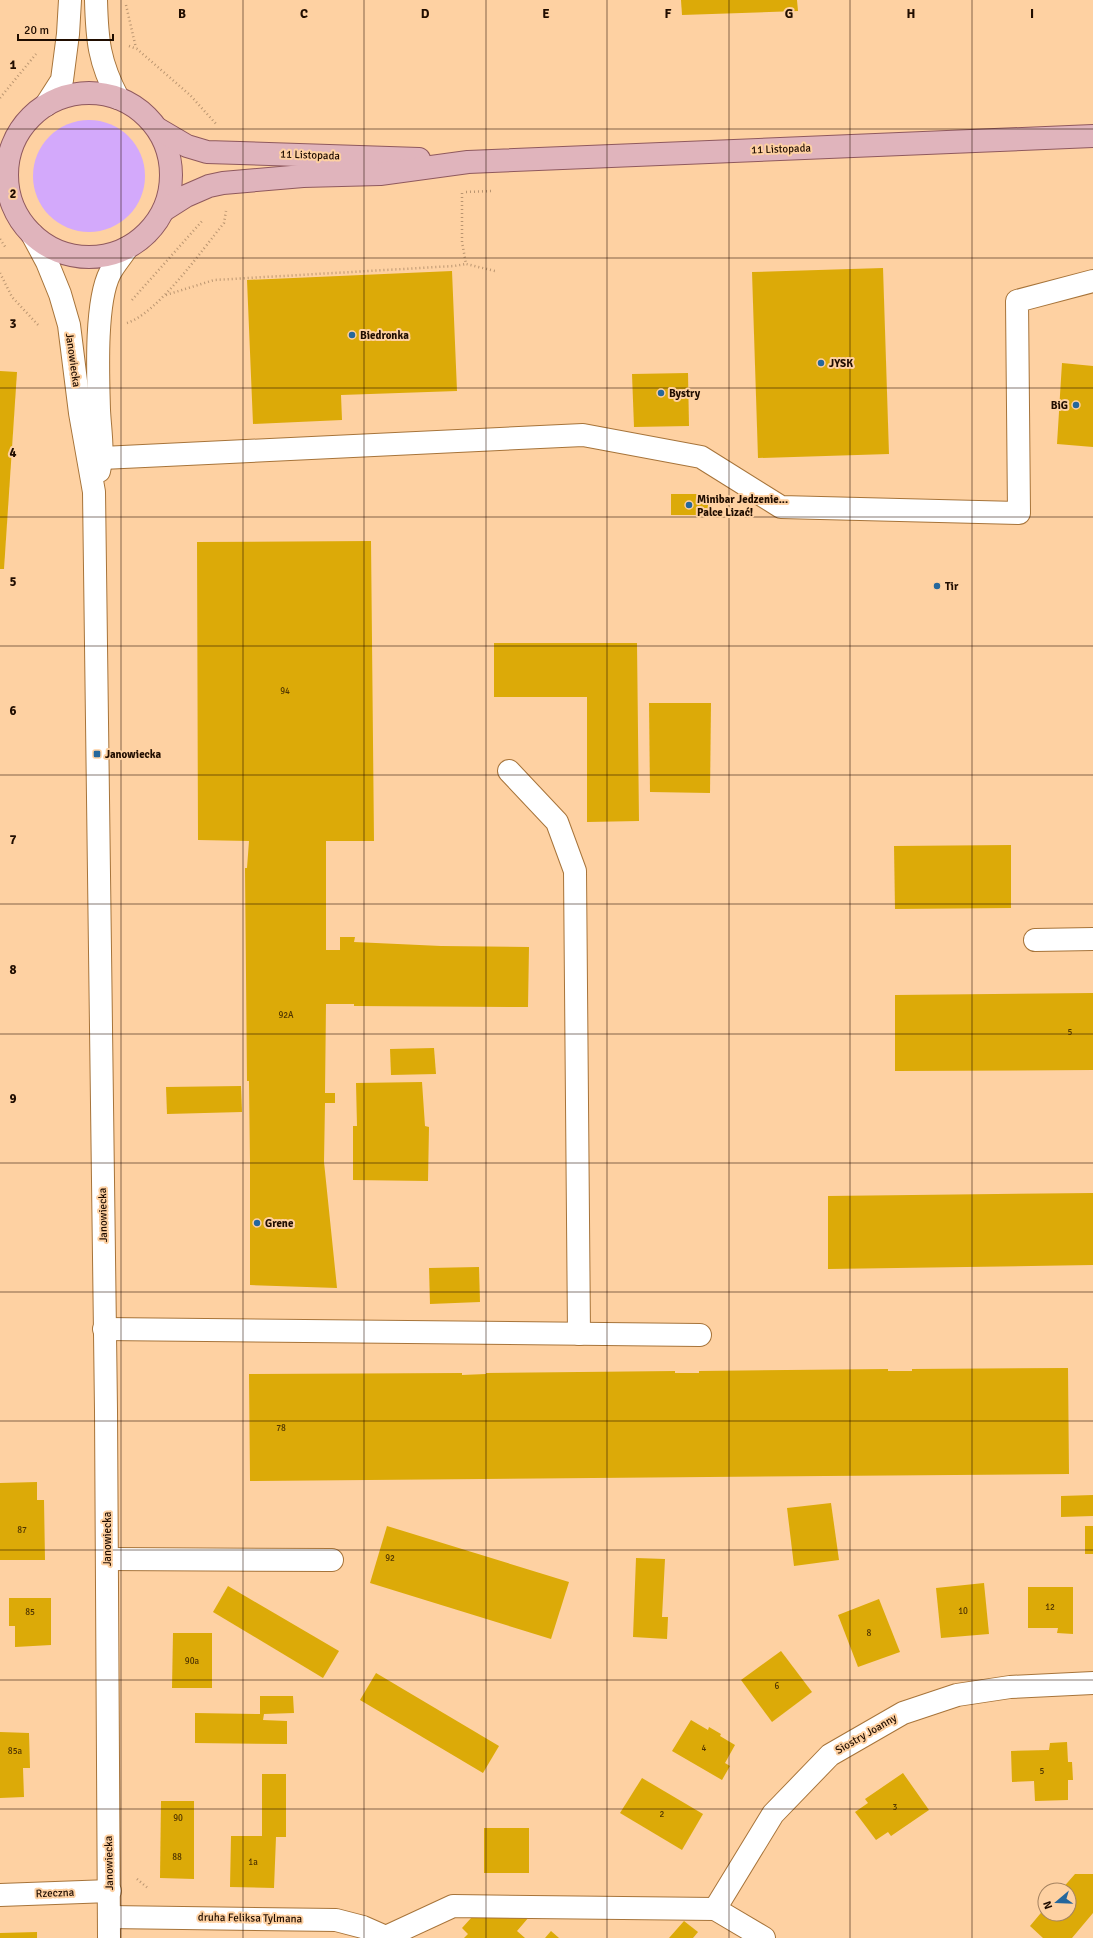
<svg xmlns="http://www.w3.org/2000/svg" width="1093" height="1938" viewBox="0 0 1093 1938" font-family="Signika,sans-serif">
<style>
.green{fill:#d3a9fb}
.building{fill:#dcaa08}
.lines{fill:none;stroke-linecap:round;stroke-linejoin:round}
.minor-casing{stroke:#a7743a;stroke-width:24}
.major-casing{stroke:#8f595e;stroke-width:24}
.path{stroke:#ba9570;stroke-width:2.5;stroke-dasharray:1 3;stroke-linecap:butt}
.minor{stroke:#fff;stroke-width:22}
.major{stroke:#e0b4bc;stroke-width:22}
.grid{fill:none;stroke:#200d00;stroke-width:1;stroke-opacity:0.55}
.poi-dot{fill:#25679c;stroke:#fed1a2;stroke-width:1.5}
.labels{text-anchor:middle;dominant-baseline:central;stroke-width:4;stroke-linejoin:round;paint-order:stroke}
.number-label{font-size:9px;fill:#4f3402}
.street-label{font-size:11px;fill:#200d00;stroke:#fed1a2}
.poi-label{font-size:11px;font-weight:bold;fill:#200d00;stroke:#fed1a2;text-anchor:start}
.grid-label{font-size:13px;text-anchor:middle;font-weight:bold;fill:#200d00;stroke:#fed1a2;stroke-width:4;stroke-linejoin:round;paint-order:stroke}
</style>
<rect width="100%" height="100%" fill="#fed1a2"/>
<circle class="green" cx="89" cy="176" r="56"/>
<g class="building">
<polygon points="681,0 797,0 798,11 682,15"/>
<polygon points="883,268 889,454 758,458 752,272"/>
<polygon points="452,271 457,391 341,395 342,420 253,424 247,280"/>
<polygon points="1062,363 1093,366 1093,447 1057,444"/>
<polygon points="0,371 17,372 4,569 0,569"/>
<polygon points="688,373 689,426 634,427 632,374"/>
<rect x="671" y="494" width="37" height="21"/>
<polygon points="371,541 374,841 326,841 326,950 340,950 340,937 355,937 354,942 441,946 529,947 528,1007 354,1006 354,1004 326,1004 325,1093 335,1093 335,1103 325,1103 324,1162 337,1288 250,1285 250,1162 249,1081 247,1081 245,868 247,868 249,841 198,840 197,542"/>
<polygon points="494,643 637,643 639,821 587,822 587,697 494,697"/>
<polygon points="649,703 711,703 710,793 650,792"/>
<polygon points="1011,845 1011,908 895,909 894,846"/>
<polygon points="1093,993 1093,1070 895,1071 895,995"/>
<polygon points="434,1048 436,1074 391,1075 390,1049"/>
<polygon points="422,1082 425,1126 429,1127 428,1181 353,1180 353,1126 357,1126 356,1083"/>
<polygon points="241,1086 242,1112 167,1114 166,1087"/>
<polygon points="1093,1193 1093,1265 828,1269 828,1196"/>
<polygon points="479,1267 480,1302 430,1304 429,1268"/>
<polygon points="1068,1368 1069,1474 250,1481 249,1374 462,1373 462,1375 486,1374 486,1373 675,1371 675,1373 699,1373 699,1371 888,1369 888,1371 912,1371 912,1369"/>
<polygon points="37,1482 37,1500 44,1500 45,1560 0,1560 0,1483"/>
<polygon points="1093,1495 1093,1516 1061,1517 1061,1496"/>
<polygon points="831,1503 839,1560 794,1566 787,1508"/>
<polygon points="387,1526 569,1582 551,1639 370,1583"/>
<rect x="1085" y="1526" width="8" height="28"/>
<polygon points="636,1558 665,1559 662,1617 668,1617 667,1639 633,1637"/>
<polygon points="984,1583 989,1634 941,1638 936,1588"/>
<polygon points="228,1586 339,1651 323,1678 213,1612"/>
<polygon points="1028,1587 1073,1587 1073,1634 1057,1633 1058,1628 1028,1628"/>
<polygon points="9,1598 51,1598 51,1645 15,1647 15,1626 9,1626"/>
<polygon points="879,1599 900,1652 858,1667 838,1615"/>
<polygon points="173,1633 212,1633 212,1688 172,1688"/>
<polygon points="781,1651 812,1692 772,1722 741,1680"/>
<polygon points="376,1673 499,1746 483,1773 360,1700"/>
<polygon points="260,1696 293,1696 294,1713 264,1714 263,1720 287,1721 287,1744 195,1743 195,1713 260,1714"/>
<polygon points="691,1720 708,1730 709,1727 721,1734 720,1736 735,1745 725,1763 730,1766 722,1780 672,1751"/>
<polygon points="0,1732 29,1733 30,1768 23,1768 24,1797 0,1798"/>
<polygon points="1067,1742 1068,1762 1072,1762 1073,1780 1068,1780 1068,1800 1035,1801 1034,1781 1012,1782 1011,1751 1049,1750 1050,1743"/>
<polygon points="903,1773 929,1810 891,1836 888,1832 876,1840 855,1812 868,1803 865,1799"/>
<polygon points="262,1774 286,1774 286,1837 276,1837 274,1888 230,1887 231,1836 262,1836"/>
<polygon points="642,1778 703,1814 682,1850 620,1813"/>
<polygon points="161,1801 194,1801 194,1879 160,1878"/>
<rect x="484" y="1828" width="45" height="45"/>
<polygon points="1075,1874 1093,1874 1093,1913 1072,1938 1043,1938 1030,1926 1045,1908 1045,1914 1069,1914 1069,1890 1061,1890"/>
<polygon points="472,1917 529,1917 517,1931 525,1938 464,1938 468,1934 462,1928"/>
<polygon points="684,1921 698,1932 693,1938 669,1938"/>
<polygon points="551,1931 559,1938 545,1938"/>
<polygon points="37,1932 37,1938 0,1938 0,1933"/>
</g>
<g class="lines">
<defs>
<g id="minor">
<path d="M96,0C97,40 99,62 118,98"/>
<polyline points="46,105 62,80 68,34 70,0"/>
<polyline points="32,234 47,262 60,294 69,325 80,413 94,492 106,1410 109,1938"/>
<polyline points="102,458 583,435 701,457 781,507 1019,513 1017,301 1093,281"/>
<path d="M99,471C104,451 100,431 99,410C98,376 95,302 110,273C114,265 122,256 127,248"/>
<polyline points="509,771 557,822 575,871 579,1334"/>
<polyline points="1035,940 1093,939"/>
<polyline points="104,1329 700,1335"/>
<polyline points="107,1559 332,1560"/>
<polyline points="0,1895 110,1891"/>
<polyline points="715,1909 773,1814 830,1755 903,1713 957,1695 1010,1687 1093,1683"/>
<polyline points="109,1917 336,1920 363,1927 388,1938"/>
<polyline points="386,1937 453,1906 715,1909 764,1938"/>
</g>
<g id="major">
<circle cx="89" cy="175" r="82"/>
<polyline points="158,129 187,146 207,152 419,159"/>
<polyline points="164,210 186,196 209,186 223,183 303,176 380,174 468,162 1093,136"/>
</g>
</defs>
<use href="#minor" class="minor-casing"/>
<use href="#major" class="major-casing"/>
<g class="path">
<polyline points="126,5 136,48"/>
<polyline points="129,46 137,49 190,95 217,125"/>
<polyline points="0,98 36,54"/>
<polyline points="466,192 493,191"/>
<polyline points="462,193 462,242 466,264 495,271"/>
<polyline points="0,239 6,248"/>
<polyline points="0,273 12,297 40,327"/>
<polyline points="166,295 214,280 454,266 466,264"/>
<polyline points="132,300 203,220"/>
<path d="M127,323C158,313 202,250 224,223L226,211"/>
<polyline points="137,1879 149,1889"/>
</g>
<use href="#minor" class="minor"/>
<use href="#major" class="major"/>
</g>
<path class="grid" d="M121,0V1938M243,0V1938M364,0V1938M486,0V1938M607,0V1938M729,0V1938M850,0V1938M972,0V1938M0,129H1093M0,258H1093M0,388H1093M0,517H1093M0,646H1093M0,775H1093M0,904H1093M0,1034H1093M0,1163H1093M0,1292H1093M0,1421H1093M0,1550H1093M0,1680H1093M0,1809H1093"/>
<g class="poi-dot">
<circle cx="352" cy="335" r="4"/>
<circle cx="821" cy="363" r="4"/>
<circle cx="661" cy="393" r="4"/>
<circle cx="1076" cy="405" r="4"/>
<circle cx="689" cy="505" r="4"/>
<circle cx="937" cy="586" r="4"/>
<rect x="93" y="750" width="8" height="8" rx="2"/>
<circle cx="257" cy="1223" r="4"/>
</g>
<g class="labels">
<g class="number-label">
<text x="285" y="691">94</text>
<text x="286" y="1015">92A</text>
<text x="1070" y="1032">5</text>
<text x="281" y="1428">78</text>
<text x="22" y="1530">87</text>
<text x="390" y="1558">92</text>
<text x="1050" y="1607">12</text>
<text x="963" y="1611">10</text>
<text x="30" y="1612">85</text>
<text x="869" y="1633">8</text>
<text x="192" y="1661">90a</text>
<text x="777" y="1686">6</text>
<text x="704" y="1748">4</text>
<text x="15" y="1751">85a</text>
<text x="1042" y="1771">5</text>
<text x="895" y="1807">3</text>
<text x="662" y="1814">2</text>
<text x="178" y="1818">90</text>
<text x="177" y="1857">88</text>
<text x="253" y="1862">1a</text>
</g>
<g class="street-label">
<text transform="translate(781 149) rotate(-2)">11 Listopada</text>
<text transform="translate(310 155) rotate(2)">11 Listopada</text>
<text transform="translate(73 360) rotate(82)">Janowiecka</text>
<text transform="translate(103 1215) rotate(-91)">Janowiecka</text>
<text transform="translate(107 1539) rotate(-90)">Janowiecka</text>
<text transform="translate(866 1734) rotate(-30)">Siostry Joanny</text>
<text transform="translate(109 1863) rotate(-91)">Janowiecka</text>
<text transform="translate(55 1893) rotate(-2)">Rzeczna</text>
<text transform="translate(250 1918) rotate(1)">druha Feliksa Tylmana</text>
</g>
<g class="poi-label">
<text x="360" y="335">Biedronka</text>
<text x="829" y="363">JYSK</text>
<text x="669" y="393">Bystry</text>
<text x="1068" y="405" text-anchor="end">BiG</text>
<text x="697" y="499">Minibar Jedzenie...<tspan x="697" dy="13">Palce Lizać!</tspan></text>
<text x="945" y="586">Tir</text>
<text x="105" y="754">Janowiecka</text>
<text x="265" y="1223">Grene</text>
</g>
</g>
<g class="grid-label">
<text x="182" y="18">B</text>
<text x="304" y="18">C</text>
<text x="425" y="18">D</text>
<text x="546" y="18">E</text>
<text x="668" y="18">F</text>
<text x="789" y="18">G</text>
<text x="911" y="18">H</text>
<text x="1032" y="18">I</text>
<text x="13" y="69">1</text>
<text x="13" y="198">2</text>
<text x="13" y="328">3</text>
<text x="13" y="457">4</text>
<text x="13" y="586">5</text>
<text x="13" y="715">6</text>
<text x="13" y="844">7</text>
<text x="13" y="974">8</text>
<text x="13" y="1103">9</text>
</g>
<g transform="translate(1057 1902) rotate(251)"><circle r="19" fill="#fed1a2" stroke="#a58361"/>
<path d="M0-3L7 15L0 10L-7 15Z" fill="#25679c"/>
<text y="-6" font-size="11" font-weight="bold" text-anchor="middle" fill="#200d00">N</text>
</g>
<path d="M18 34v6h95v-6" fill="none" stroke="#200d00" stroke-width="2"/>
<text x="24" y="34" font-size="12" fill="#200d00" stroke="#fed1a2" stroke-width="3" paint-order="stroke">20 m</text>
</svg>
